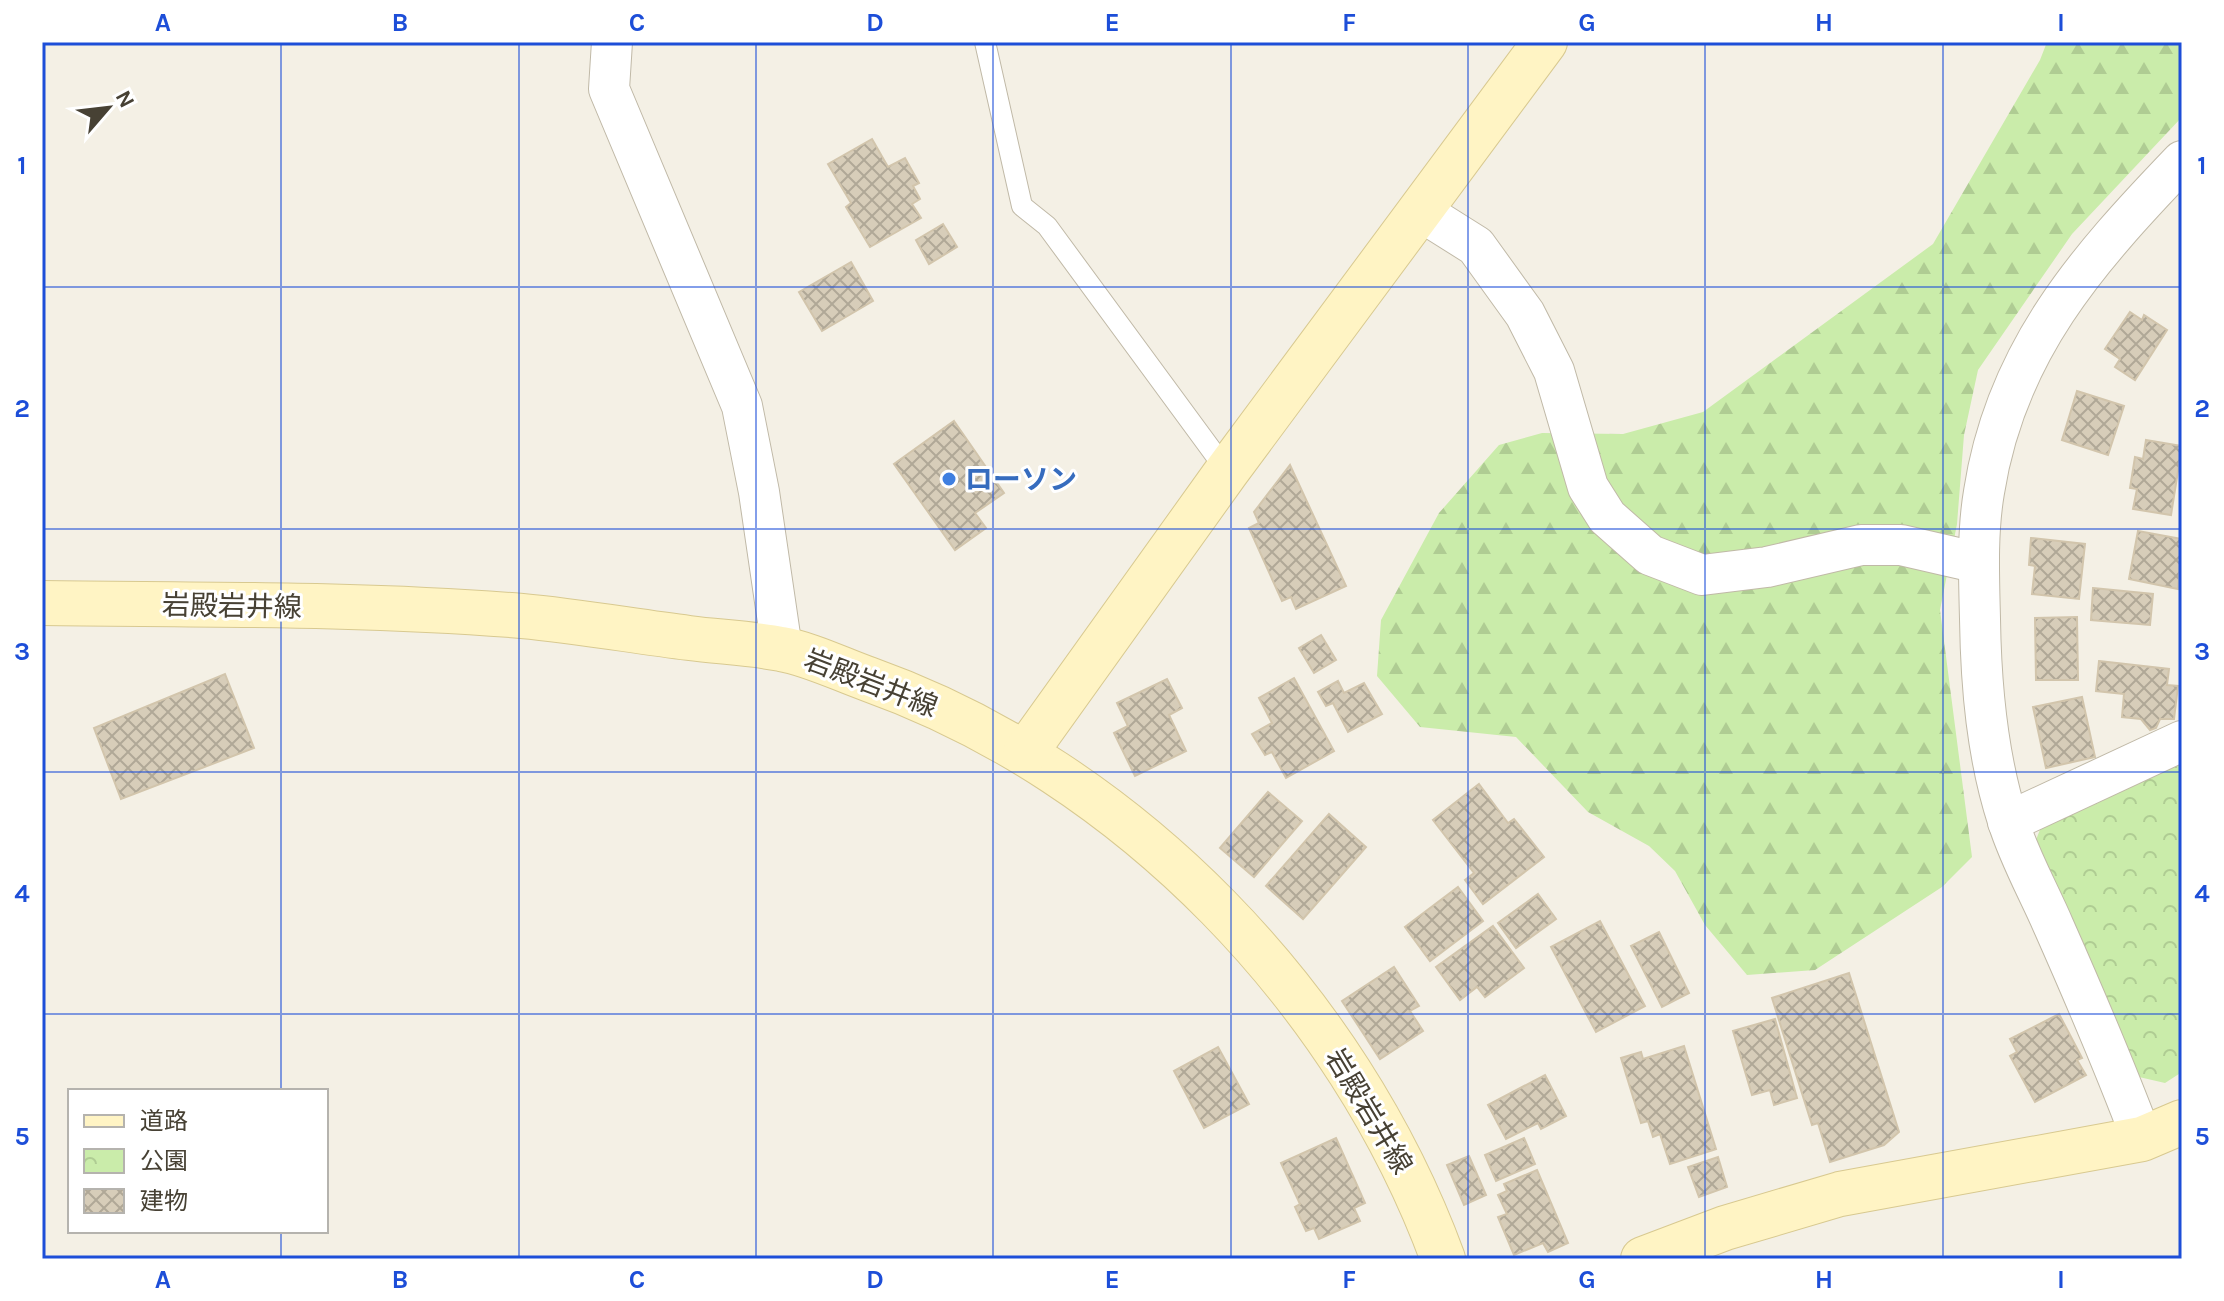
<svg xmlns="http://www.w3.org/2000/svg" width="2224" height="1301" viewBox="0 0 2224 1301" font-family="Karla,'Noto Sans JP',sans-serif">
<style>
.forest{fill:url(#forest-firs)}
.park{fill:url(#park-crowns)}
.building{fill:url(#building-cross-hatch);stroke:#d2c5ac;stroke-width:2}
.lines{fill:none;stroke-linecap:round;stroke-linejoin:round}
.lane-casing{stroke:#c0b9a7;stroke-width:22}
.street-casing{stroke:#c0b9a7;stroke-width:42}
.secondary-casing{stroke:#d8c990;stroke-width:46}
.lane{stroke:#fff;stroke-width:20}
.street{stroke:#fff;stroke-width:40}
.secondary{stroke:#fff4c4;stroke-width:44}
.grid{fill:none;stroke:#1d4ed8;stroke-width:2;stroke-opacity:0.55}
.shop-dot{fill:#3f7fe0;stroke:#fff;stroke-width:3}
.labels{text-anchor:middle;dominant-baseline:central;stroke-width:6;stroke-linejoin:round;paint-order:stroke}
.shop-label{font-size:28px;font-weight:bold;fill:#366cbe;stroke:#fff;text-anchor:start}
.street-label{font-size:28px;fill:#474134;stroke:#fff}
.neatline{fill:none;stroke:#1d4ed8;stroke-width:3}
.grid-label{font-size:26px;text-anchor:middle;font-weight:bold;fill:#1d4ed8}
</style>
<defs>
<pattern id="forest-firs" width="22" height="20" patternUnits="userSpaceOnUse" patternTransform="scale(2)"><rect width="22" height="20" fill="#caecaa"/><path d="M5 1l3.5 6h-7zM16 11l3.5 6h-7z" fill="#afcc93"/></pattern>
<pattern id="park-crowns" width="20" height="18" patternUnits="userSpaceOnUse" patternTransform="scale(2)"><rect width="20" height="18" fill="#caecaa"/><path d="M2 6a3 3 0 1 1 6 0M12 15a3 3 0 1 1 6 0" fill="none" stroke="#afcc93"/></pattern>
<pattern id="building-cross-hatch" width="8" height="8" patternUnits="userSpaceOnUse" patternTransform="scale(2)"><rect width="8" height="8" fill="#d7cdb9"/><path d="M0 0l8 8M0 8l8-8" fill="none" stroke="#b0a897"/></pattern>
</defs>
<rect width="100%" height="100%" fill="#f4f0e5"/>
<polygon class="forest" points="2047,42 2182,42 2182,117 2072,234 1978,370 1964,435 1957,524 1940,610 1972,857 1942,887 1815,970 1747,975 1705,925 1675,871 1649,846 1588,812 1516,737 1420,727 1377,676 1381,620 1439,513 1499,445 1542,433 1623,434 1703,412 1933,244 2040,60"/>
<polygon class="park" points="2182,756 2182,1072 2165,1083 2139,1077 2034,845 2041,827"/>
<g class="building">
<polygon points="872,139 888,167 905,158 919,183 913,186 920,199 912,204 921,218 870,247 846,207 851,203 828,164"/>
<polygon points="943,224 957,247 929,264 916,240"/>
<polygon points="851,262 873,301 822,331 799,292"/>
<polygon points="2130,312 2142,320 2144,315 2167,330 2135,380 2115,367 2120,359 2105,349"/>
<polygon points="2077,391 2124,406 2108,455 2062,440"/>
<polygon points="954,421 1004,493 975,513 986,528 955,550 894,464"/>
<polygon points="2146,440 2182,446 2171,515 2133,509 2137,489 2130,488 2135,457 2143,459"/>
<polygon points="1290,465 1346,586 1296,609 1291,597 1282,601 1249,528 1259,523 1254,512"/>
<polygon points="2138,531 2182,539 2178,589 2129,579"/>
<polygon points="2031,538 2085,544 2079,599 2032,594 2035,566 2029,565"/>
<polygon points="2093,588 2153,594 2150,625 2091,620"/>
<polygon points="2077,617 2078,680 2036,680 2035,618"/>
<polygon points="1321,635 1336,660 1314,673 1299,648"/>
<polygon points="2099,661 2169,669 2167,685 2178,686 2174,719 2160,719 2156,728 2150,730 2141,719 2122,717 2124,694 2096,691"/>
<polygon points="225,674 254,748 121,799 94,728"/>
<polygon points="1294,678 1334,751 1286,778 1272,752 1265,755 1252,734 1272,723 1259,698"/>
<polygon points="1167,679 1182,708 1169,715 1186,751 1135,776 1114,733 1128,726 1117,703"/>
<polygon points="1338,681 1344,693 1364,683 1382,714 1348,732 1333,703 1326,706 1318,692"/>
<polygon points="2082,697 2095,757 2046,768 2033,707"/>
<polygon points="1479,784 1508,823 1514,819 1544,857 1483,904 1465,880 1474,873 1433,820"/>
<polygon points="1268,792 1302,821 1254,877 1220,848"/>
<polygon points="1329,814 1366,847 1303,919 1266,886"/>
<polygon points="1458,887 1483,921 1430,961 1405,927"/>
<polygon points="1538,894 1556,919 1516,948 1498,923"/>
<polygon points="1600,921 1645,1006 1596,1032 1551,947"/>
<polygon points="1493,926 1524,968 1485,997 1477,987 1460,1000 1436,967"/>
<polygon points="1659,932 1689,993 1662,1007 1631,946"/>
<polygon points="1394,967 1419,1006 1410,1011 1423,1031 1380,1059 1342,1001"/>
<polygon points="1849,973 1899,1132 1884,1145 1830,1162 1818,1123 1812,1125 1772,998"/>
<polygon points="2059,1014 2082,1058 2077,1060 2086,1075 2035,1102 2010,1056 2017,1052 2010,1039"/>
<polygon points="1775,1019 1797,1098 1774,1105 1770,1090 1752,1095 1733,1031"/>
<polygon points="1684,1046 1716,1149 1670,1164 1660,1134 1653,1137 1648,1121 1641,1123 1621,1058 1641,1052 1643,1059"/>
<polygon points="1218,1047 1249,1104 1204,1128 1174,1071"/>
<polygon points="1545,1075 1566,1116 1541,1129 1538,1123 1506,1139 1488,1105"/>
<polygon points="1336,1138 1365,1203 1354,1208 1360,1221 1319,1239 1314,1228 1306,1231 1295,1207 1300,1204 1281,1163"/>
<polygon points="1524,1138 1535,1164 1496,1181 1485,1155"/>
<polygon points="1469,1156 1486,1195 1464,1205 1447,1165"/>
<polygon points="1718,1157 1727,1187 1699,1197 1688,1167"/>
<polygon points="1537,1170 1568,1243 1548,1252 1543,1243 1514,1255 1498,1217 1507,1214 1498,1195 1507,1191 1504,1184"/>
</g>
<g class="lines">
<defs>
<polyline id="lane" points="985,42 1022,206 1047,226 1227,471"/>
<g id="street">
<polyline points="612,42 609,89 742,406 759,492 782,649"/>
<polyline points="1422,212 1476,246 1525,314 1554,371 1588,487 1607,517 1650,555 1702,575 1767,567 1861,545 1901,545 1979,563"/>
<polyline points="2008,822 2182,741"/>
<path d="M2142,1139C2115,1067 2085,997 2054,927C2039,892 2019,857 2008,821C1987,756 1981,687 1980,619C1979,577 1977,533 1984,492C2006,351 2087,260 2182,161"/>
</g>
<g id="secondary">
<path d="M42,603C201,605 363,603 522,616C577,621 633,631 689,638C719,642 751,643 781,649C810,654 840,669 868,679C1129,772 1348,1000 1443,1259"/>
<polyline points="1025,753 1227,471 1545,42"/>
<polyline points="1643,1259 1725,1228 1840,1194 2142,1139 2182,1122"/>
</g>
</defs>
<use href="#lane" class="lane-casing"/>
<use href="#street" class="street-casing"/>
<use href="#secondary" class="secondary-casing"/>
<use href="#lane" class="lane"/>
<use href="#street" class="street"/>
<use href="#secondary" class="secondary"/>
</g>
<path class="grid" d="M281,42V1091M519,42V1259M756,42V1259M993,42V1259M1231,42V1259M1468,42V1259M1705,42V1259M1943,42V1259M42,287H2182M42,529H2182M42,772H2182M42,1014H2182M281,1231V1259"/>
<circle class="shop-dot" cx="949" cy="479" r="8"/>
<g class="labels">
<g class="shop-label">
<text x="965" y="479">ローソン</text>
</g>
<g class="street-label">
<text transform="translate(232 606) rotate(1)">岩殿岩井線</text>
<text transform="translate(871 683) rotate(21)">岩殿岩井線</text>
<text transform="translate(1369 1111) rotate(59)">岩殿岩井線</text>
</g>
</g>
<rect width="2224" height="1301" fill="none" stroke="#ffffff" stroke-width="88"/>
<rect x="68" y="1089" width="260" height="144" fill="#ffffff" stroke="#b5b3ae" stroke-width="2"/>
<rect x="84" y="1115" width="40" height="12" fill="#fff4c4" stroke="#b5b3ae" stroke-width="2"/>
<text x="140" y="1129" font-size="24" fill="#474134">道路</text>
<rect x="84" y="1149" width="40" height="24" fill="url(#park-crowns)" stroke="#b5b3ae" stroke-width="2"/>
<text x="140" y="1169" font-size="24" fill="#474134">公園</text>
<rect x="84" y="1189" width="40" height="24" fill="url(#building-cross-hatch)" stroke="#b5b3ae" stroke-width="2"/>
<text x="140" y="1209" font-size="24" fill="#474134">建物</text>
<g transform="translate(108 108) rotate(62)" stroke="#ffffff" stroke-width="6" paint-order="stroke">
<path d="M0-6L14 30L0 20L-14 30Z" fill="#474134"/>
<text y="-12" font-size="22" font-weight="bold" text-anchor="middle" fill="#474134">N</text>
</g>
<rect x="44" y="44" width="2136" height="1213" class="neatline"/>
<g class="grid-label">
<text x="163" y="31">A</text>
<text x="400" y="31">B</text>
<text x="637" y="31">C</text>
<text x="875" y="31">D</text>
<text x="1112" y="31">E</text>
<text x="1349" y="31">F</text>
<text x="1587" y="31">G</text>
<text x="1824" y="31">H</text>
<text x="2061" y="31">I</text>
<text x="22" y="174">1</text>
<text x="2202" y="174">1</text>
<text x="22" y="417">2</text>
<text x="2202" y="417">2</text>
<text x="22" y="660">3</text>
<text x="2202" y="660">3</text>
<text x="22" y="902">4</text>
<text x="2202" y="902">4</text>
<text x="22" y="1145">5</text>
<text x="2202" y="1145">5</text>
<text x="163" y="1288">A</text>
<text x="400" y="1288">B</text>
<text x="637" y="1288">C</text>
<text x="875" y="1288">D</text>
<text x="1112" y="1288">E</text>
<text x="1349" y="1288">F</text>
<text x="1587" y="1288">G</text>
<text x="1824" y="1288">H</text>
<text x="2061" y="1288">I</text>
</g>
</svg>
